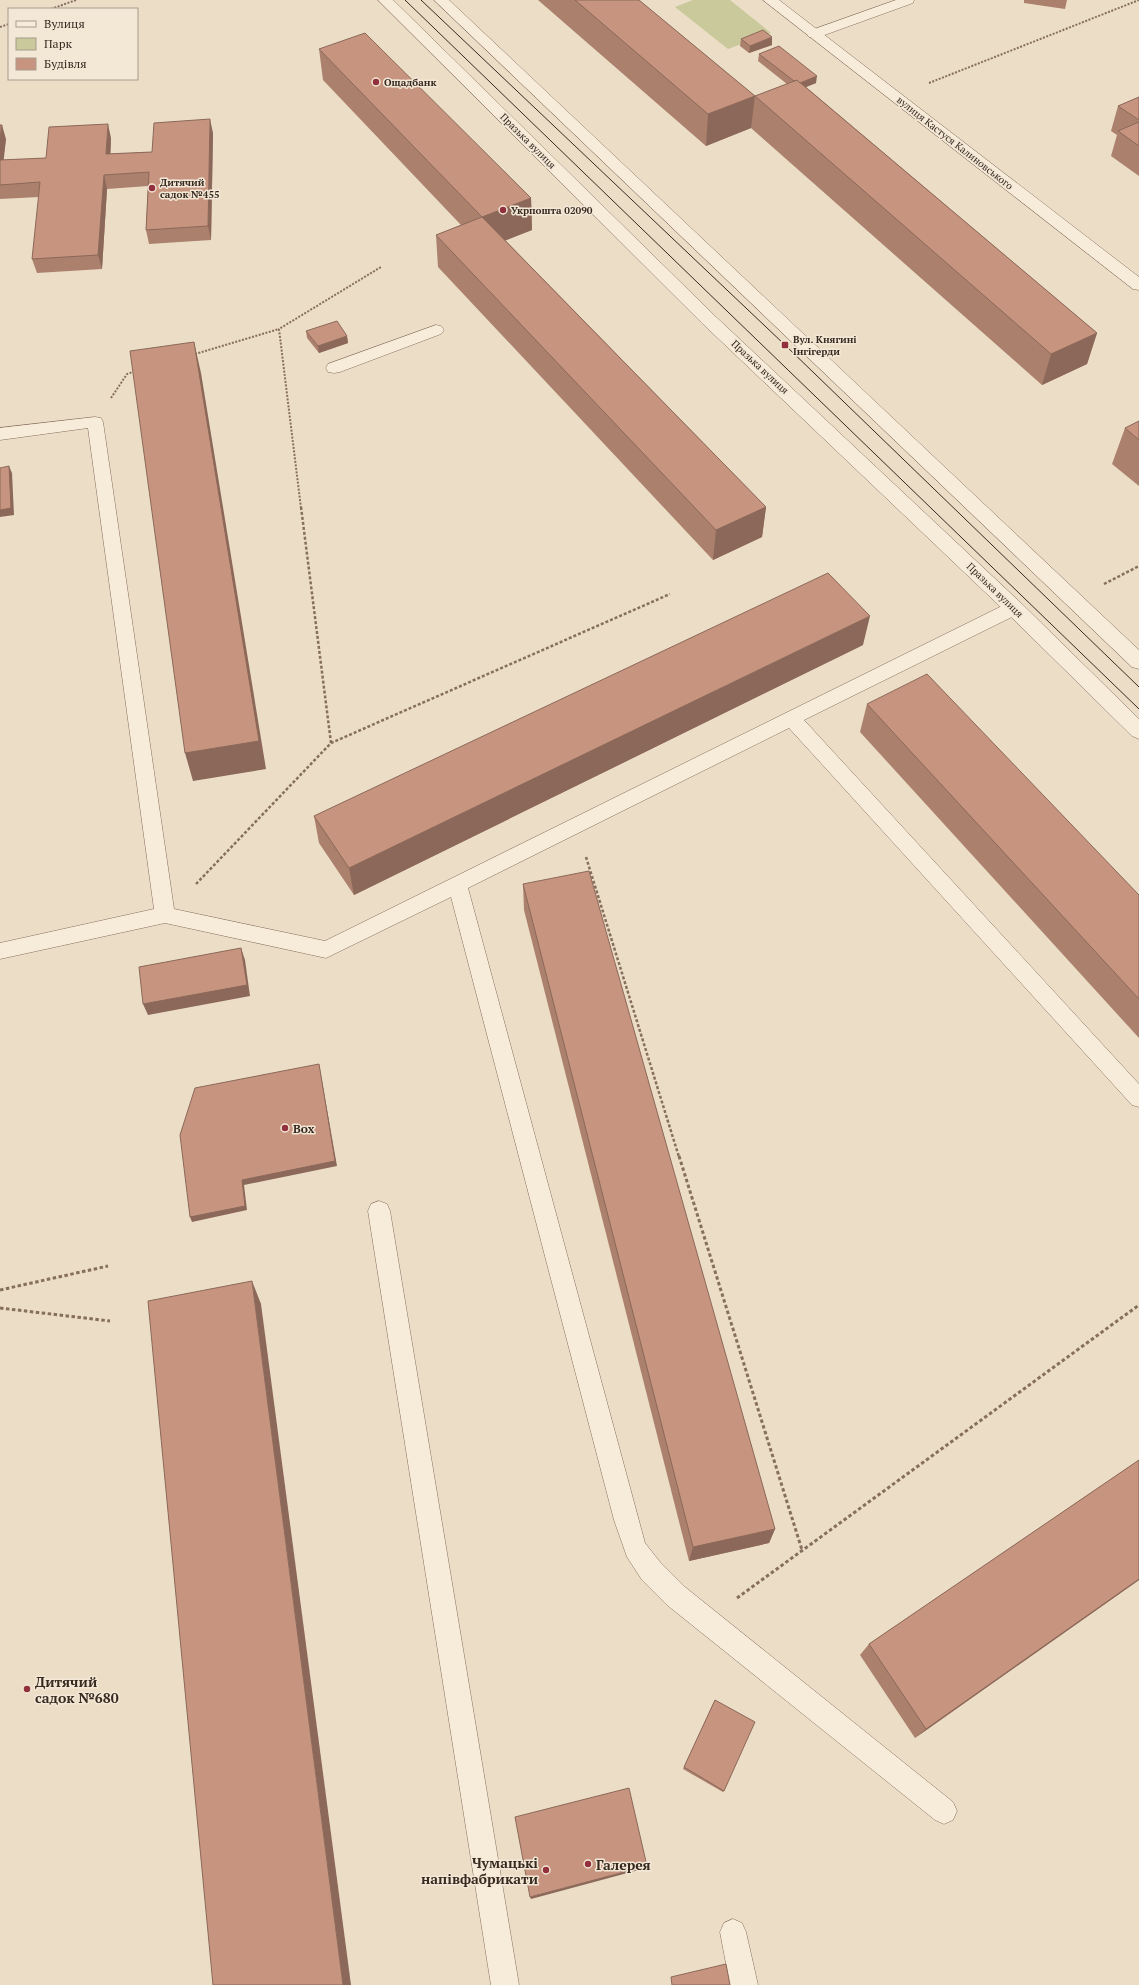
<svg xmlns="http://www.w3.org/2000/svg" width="1139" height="1985" viewBox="0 0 1139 1985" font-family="'PT Serif',serif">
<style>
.green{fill:#c9c99b}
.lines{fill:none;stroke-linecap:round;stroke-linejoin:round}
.service-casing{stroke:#866f5d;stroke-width:1}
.minor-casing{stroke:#866f5d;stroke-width:1}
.tertiary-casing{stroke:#866f5d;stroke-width:1}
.path-far2{stroke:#866f5d;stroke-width:2;stroke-dasharray:2 1.5;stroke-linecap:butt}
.path-far1{stroke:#866f5d;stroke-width:2.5;stroke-dasharray:3 2;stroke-linecap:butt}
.path{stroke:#866f5d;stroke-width:3;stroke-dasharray:3.5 2.5;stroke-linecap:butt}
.service{fill:#f7ebda;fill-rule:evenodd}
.minor{fill:#f7ebda;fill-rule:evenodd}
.tertiary{fill:#f7ebda;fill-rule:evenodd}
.tram{stroke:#372920;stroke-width:1}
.wall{fill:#ab806d}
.shaded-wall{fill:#8b6859}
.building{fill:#c7957f;stroke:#8b6859}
.poi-dot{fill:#91313d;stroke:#f3e8d6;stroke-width:1.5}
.labels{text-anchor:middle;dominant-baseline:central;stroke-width:3;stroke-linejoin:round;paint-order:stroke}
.far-poi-label{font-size:10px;font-weight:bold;fill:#372920;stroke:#f3e8d6;text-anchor:start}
.far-street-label{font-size:10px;fill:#372920;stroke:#f3e8d6}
.poi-label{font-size:12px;font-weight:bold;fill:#372920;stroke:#f3e8d6;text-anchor:start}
.near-poi-label{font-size:14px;font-weight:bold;fill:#372920;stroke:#f3e8d6;text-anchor:start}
</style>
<rect width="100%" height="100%" fill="#ecddc7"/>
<polygon class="green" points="693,0 730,0 771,33 728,49 675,7"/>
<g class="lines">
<defs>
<g id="service">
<polygon points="896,0 914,0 913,3 819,37 809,37 807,34 809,31"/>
<polygon points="436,325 441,326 444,330 441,334 340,372 334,373 328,372 326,368 328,364"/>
<polygon points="95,417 101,418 103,422 174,909 325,941 1008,603 1014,602 1020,603 1023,608 1020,613 804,720 1139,1084 1139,1107 1132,1105 789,728 468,888 645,1543 660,1562 685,1587 953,1802 957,1811 953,1820 944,1824 935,1820 667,1605 642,1580 627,1557 614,1520 451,897 326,958 165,923 0,959 0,943 154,909 88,428 0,440 0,428"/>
<polygon points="379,1201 387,1204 390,1211 519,1985 491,1985 368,1211 371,1204"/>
<polygon points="733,1919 742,1923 746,1932 758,1985 730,1985 720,1932 724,1923"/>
</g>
<polygon id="minor" points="763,0 779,0 1139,277 1139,290 1133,289"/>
<g id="tertiary">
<polygon points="378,0 393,0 715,316 1021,603 1139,719 1139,739 1132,736 1007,613 703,324"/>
<polygon points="434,0 449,0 1139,650 1139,669 1132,667"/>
</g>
</defs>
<use href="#service" class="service-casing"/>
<use href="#minor" class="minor-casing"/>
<use href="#tertiary" class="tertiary-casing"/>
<g class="path-far2">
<polyline points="51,9 76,0"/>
<polyline points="0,27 9,24"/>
<polyline points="929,83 1139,0"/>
<polyline points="195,354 279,329"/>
<polyline points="111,398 127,374 136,371"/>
<polyline points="301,508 279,329 381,267"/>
</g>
<g class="path-far1">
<polyline points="301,507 331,743"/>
<polyline points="1104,584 1139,566"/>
<polyline points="586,857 679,1157"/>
<polyline points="196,884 331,743 670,594"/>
</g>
<g class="path">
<polyline points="679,1156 802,1550"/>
<polyline points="0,1290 108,1266"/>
<polyline points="0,1308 110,1321"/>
<polyline points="737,1598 1139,1305"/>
</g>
<use href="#service" class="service"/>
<use href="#minor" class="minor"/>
<use href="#tertiary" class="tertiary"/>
<g class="tram">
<polyline points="405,0 1139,709"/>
<polyline points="421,0 785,345 1139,687"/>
</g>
</g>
<g class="wall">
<polygon points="538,0 639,0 755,96 787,84 758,61 759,54 816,83 806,87 1097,333 1087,364 1042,385 751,128 706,146"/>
<polygon points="1024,0 1067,0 1065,9 1024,3"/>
<polygon points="741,39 772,45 749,53 740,46"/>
<polygon points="319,49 531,198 532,230 505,240 766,507 762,537 713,560 438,267 436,235 461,225 323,80"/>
<polygon points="1139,97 1139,176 1111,156 1117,135 1111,131 1118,106"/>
<polygon points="213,133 211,240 149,244 146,230 148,186 107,189 102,269 37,273 32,259 39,197 0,199 0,139 6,139 3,160 46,158 111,138 110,154 152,152"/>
<polygon points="306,331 347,336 348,343 319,353 307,338"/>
<polygon points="1139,421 1139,486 1112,464 1125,428"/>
<polygon points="863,645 354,895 319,843 314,816"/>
<polygon points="867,704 1139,895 1139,1038 860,732"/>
<polygon points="523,884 775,1529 769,1543 689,1561 524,910"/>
<polygon points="1139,1460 1139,1580 915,1738 860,1655 869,1644"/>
<polygon points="715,1700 724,1791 723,1792 683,1769"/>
</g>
<g class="shaded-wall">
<polygon points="772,37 772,45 749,53 750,46"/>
<polygon points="817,76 816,83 796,91 797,84"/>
<polygon points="755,96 751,128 706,146 708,114"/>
<polygon points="210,119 213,133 211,240 208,226"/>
<polygon points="108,124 111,138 110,168 106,154"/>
<polygon points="2,125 6,139 2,175 0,169 0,139"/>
<polygon points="104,175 107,189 102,269 98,255"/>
<polygon points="531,198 532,230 484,249 482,217"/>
<polygon points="1097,333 1087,364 1042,385 1051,354"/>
<polygon points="347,336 348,343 319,353 318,346"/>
<polygon points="194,342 201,373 266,769 193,781 185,753"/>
<polygon points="9,466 12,473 14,515 0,517 0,510"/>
<polygon points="766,507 762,537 713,560 716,530"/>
<polygon points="870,616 863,645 354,895 349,868"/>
<polygon points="241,948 245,960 250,996 148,1015 143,1004"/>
<polygon points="319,1064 337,1166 244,1185 247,1210 192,1222 190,1217 242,1180"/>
<polygon points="252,1281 261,1304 351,1985 343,1985"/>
<polygon points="775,1529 769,1543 689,1561 693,1547"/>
<polygon points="1139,1579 1139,1580 915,1738 926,1729"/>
<polygon points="647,1866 646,1868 531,1899 530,1897"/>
</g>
<g class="building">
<polygon points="575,0 639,0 755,96 797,80 1097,333 1051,354 755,96 708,114"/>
<polygon points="763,30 772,37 750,46 741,39"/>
<polygon points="365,33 531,198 482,217 766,507 716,530 436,235 482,217 319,49"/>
<polygon points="779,46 817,76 800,83 797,80 794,81 759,54"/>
<polygon points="1139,97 1139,120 1118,106"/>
<polygon points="210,119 208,226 146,230 149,172 104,175 98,255 32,259 40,182 0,185 0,160 46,158 49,127 108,124 106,154 152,152 154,123"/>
<polygon points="1139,122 1139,146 1118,131"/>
<polygon points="0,125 2,125 0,139"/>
<polygon points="337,321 347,336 318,346 306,331"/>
<polygon points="194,342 259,741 185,753 130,351"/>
<polygon points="1139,421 1139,440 1125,428"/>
<polygon points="9,466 11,508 0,510 0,468"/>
<polygon points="828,573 870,616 349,868 314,816"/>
<polygon points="927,674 1139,895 1139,999 867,704"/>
<polygon points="589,871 775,1529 693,1547 523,884"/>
<polygon points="241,948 247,985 143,1004 139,967"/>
<polygon points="319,1064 335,1161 242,1180 245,1206 190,1217 180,1135 195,1088"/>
<polygon points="252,1281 343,1985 213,1985 148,1301"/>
<polygon points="1139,1460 1139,1579 926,1729 869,1644"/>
<polygon points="715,1700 755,1722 724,1791 684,1767"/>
<polygon points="629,1788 647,1866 530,1897 515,1817"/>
<polygon points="726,1964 730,1985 672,1985 671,1977"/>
</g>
<g class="poi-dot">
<circle cx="376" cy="82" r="4"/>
<circle cx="152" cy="188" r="4"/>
<circle cx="503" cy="210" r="4"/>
<rect x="781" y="341" width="8" height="8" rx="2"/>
<circle cx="285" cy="1128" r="4"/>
<circle cx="27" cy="1689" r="4"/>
<circle cx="588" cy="1864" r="4"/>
<circle cx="546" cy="1870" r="4"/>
</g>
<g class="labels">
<g class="far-poi-label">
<text x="384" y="82">Ощадбанк</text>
<text x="160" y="182">Дитячий<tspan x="160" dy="12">садок №455</tspan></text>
<text x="511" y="210">Укрпошта 02090</text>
<text x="793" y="339">Вул. Княгині<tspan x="793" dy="12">Інгігерди</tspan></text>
</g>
<g class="far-street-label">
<text transform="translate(528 141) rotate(45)">Празька вулиця</text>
<text transform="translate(955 143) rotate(38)">вулиця Кастуся Калиновського</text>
<text transform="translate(760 367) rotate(43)">Празька вулиця</text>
<text transform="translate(995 590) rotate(44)">Празька вулиця</text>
</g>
<g class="poi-label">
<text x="293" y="1128">Box</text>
</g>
<g class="near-poi-label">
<text x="35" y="1681">Дитячий<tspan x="35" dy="16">садок №680</tspan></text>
<text x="538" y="1862" text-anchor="end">Чумацькі<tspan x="538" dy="16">напівфабрикати</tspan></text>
<text x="596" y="1864">Галерея</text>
</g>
</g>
<rect x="8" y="8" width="130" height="72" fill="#f3e8d6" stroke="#a89c8d"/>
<rect x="16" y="21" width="20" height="6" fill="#f7ebda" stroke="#a89c8d"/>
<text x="44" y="28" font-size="12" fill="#372920">Вулиця</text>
<rect x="16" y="38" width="20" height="12" fill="#c9c99b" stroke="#a89c8d"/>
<text x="44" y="48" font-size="12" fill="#372920">Парк</text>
<rect x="16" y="58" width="20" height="12" fill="#c7957f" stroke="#a89c8d"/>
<text x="44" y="68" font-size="12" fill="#372920">Будівля</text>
</svg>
